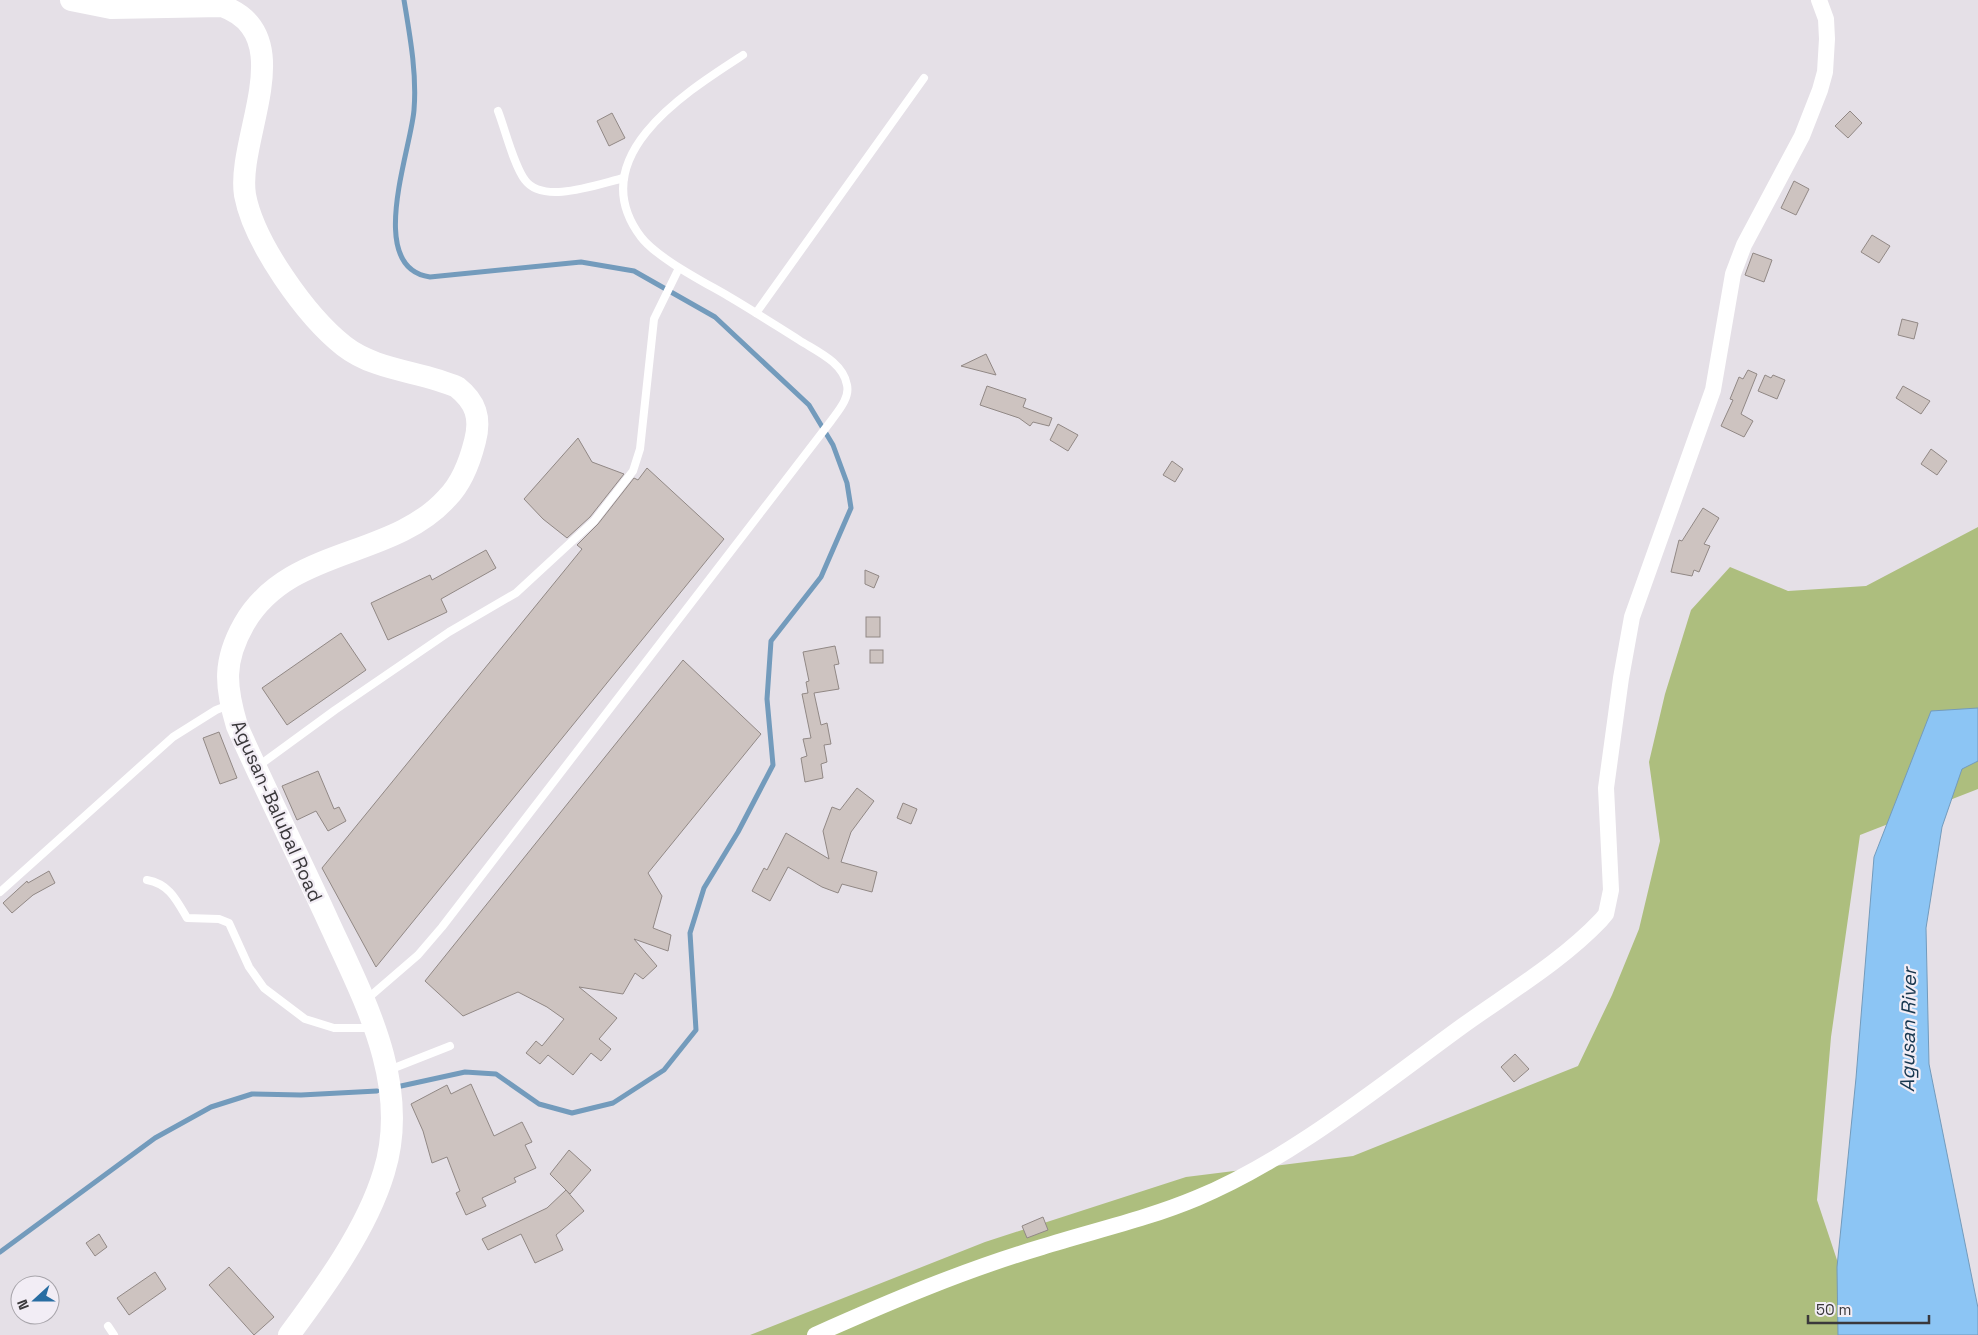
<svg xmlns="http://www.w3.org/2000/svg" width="1978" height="1335" viewBox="0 0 1978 1335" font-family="'Space Grotesk',sans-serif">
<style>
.green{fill:#adbe7e}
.water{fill:#8cc5f4;stroke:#739bbc}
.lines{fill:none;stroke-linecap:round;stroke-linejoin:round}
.stream{stroke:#739bbc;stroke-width:5}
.building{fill:#cdc3c0;stroke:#918885}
.lane{stroke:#fff;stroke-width:8}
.street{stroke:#fff;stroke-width:16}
.secondary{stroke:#fff;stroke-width:22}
.labels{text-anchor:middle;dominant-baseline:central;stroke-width:4.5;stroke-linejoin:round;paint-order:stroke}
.street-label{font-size:19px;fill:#3a383b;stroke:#f2edf5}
.water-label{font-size:20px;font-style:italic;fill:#18374f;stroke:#f2edf5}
</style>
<rect width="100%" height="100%" fill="#e5e0e7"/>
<polygon class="green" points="1978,527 1978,789 1860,835 1831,1037 1817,1200 1862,1335 750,1335 985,1242 1186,1177 1353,1156 1578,1066 1612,995 1639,929 1660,841 1649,762 1665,694 1691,610 1730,567 1788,591 1866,586"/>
<polygon class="water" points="1978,708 1978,761 1962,769 1942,827 1926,928 1929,1064 1978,1308 1978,1335 1838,1335 1837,1267 1856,1078 1874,857 1931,711"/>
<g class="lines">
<g class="stream">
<path d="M401,1086L465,1072L496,1074L539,1104L572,1113L613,1103L664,1070L696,1030L690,933L704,888L738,832L773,765L767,699L771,641L821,577L851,508L847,483L833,445L809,405L715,317L634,271L581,262L430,277C365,268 411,150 414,110C417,74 410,36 404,0"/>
<polyline points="0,1252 155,1138 211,1107 252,1094 301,1095 377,1091"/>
</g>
</g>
<g class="building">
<polygon points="1850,111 1862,123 1848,138 1835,126"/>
<polygon points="612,113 625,138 609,146 597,121"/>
<polygon points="1794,181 1809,189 1796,215 1781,208"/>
<polygon points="1872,235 1890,246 1879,263 1861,252"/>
<polygon points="1753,253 1772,260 1764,282 1745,275"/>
<polygon points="1902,319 1918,323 1914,339 1898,335"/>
<polygon points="986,354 996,375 961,366"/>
<polygon points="1748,370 1757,374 1741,414 1753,421 1744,437 1721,426 1733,400 1730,399 1739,377 1743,379"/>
<polygon points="1765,375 1771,378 1773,375 1785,380 1777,399 1758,391"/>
<polygon points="987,386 1026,399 1023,407 1052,418 1049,426 1033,422 1030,426 1019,418 980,405"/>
<polygon points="1903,386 1930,401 1921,414 1896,398"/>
<polygon points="1058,424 1078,435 1068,451 1050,440"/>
<polygon points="578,438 592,462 624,474 590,517 567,538 543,519 524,499"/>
<polygon points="1931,449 1947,461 1937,475 1921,464"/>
<polygon points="1172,461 1183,469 1175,482 1163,475"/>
<polygon points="647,468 724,539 376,967 322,868 582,549 577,545 598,524 634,478 638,480"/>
<polygon points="1703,508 1719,518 1704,544 1710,546 1699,572 1694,570 1692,576 1671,572 1679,540 1682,541"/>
<polygon points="486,550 496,568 441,599 447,612 388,640 371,603 430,575 432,580"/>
<polygon points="865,570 879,576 874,588 865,584"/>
<rect x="866" y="617" width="14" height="20"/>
<polygon points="341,633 366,670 287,725 262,688"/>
<polygon points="835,646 839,664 834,665 839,689 814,693 821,725 827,723 831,744 824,745 827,762 821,764 823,778 805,782 801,758 807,756 803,739 811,738 802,694 808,693 806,682 809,681 803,652"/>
<rect x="870" y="650" width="13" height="13"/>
<polygon points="683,660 761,734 648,873 662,896 653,928 671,935 668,951 634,939 657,966 643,979 635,973 623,994 579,987 617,1018 599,1039 611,1049 601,1061 591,1053 573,1075 548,1055 540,1064 526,1053 536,1041 542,1046 564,1019 547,1007 518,992 463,1016 425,981"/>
<polygon points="219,732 237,778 220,784 203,738"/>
<polygon points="318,771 334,809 339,807 346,821 328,831 316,811 297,820 282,786"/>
<polygon points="857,788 874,801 851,832 841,862 877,872 872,892 842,884 838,893 822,887 788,867 770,901 752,891 764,868 767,870 786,833 829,859 823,831 832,807 840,810"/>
<polygon points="903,803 917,809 911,824 897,818"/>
<polygon points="49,871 55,883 33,895 12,913 3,903 27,881 28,883"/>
<polygon points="1515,1054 1529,1069 1514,1082 1501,1067"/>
<polygon points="471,1084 494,1136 522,1122 532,1142 525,1145 536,1168 514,1178 516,1182 482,1198 486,1206 466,1215 456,1193 460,1191 447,1157 432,1163 423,1131 411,1104 447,1085 451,1094"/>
<polygon points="569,1150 591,1170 570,1194 550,1174"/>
<polygon points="566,1190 584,1211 556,1235 563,1250 535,1263 521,1234 488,1250 482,1239 547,1208"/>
<polygon points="1043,1217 1048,1230 1027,1238 1022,1226"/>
<polygon points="99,1234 107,1247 95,1256 86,1243"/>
<polygon points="229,1267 274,1317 254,1335 209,1285"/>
<polygon points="155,1272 166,1289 129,1315 117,1298"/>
</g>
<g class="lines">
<g class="lane">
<path d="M498,111C505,129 514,166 525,180C543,205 598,184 624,178"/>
<polyline points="756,313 924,78"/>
<polyline points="257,767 335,710 449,632 516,593 594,521 633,471 640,449 654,319 679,268"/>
<path d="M147,880C169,884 176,899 187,918L219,919L229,923L249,967L264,988L305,1019L334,1028H371"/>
<polyline points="0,892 173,737 216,710 229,705"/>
<path d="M367,999L418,955L442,927L831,421C838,411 850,398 847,385C843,362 816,351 799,340C775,325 752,310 728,296C704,282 657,258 641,237C581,157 686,92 743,55"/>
<polyline points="389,1070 450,1046"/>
<polyline points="108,1326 114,1335"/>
</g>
<path class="street" d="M815,1335C889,1302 964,1270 1042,1247C1093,1231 1147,1219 1197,1198C1289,1160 1380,1086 1461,1027C1508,993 1561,962 1601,920L1606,914L1611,890L1606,788L1621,678L1632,617L1713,390L1733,274L1744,245L1802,136L1820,90L1825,72L1827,39L1826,19L1819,0"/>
<path class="secondary" d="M71,0L111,8L222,6C302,35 236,138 245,195C254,243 306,316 344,346C376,371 421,371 457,387C476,402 481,418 475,441C470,461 462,483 447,498C391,560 289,546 244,624C223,661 225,686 237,726C265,789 296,851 325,914C361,994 412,1082 384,1172C367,1229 324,1288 289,1335"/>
</g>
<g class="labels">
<g class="street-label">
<text transform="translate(277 811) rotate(66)">Agusan-Balubal Road</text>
</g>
<g class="water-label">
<text transform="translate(1908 1030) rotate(-89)">Agusan River</text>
</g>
</g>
<g transform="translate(35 1300) rotate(249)"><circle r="24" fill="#f2edf5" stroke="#a8a5ab"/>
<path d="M0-4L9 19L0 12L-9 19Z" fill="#286da2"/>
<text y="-8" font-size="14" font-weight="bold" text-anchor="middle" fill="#3a383b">N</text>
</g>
<path d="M1808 1315v8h121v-8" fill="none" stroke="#3a383b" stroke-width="2.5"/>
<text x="1816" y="1315" font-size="15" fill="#3a383b" stroke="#f2edf5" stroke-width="4" paint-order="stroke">50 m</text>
</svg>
